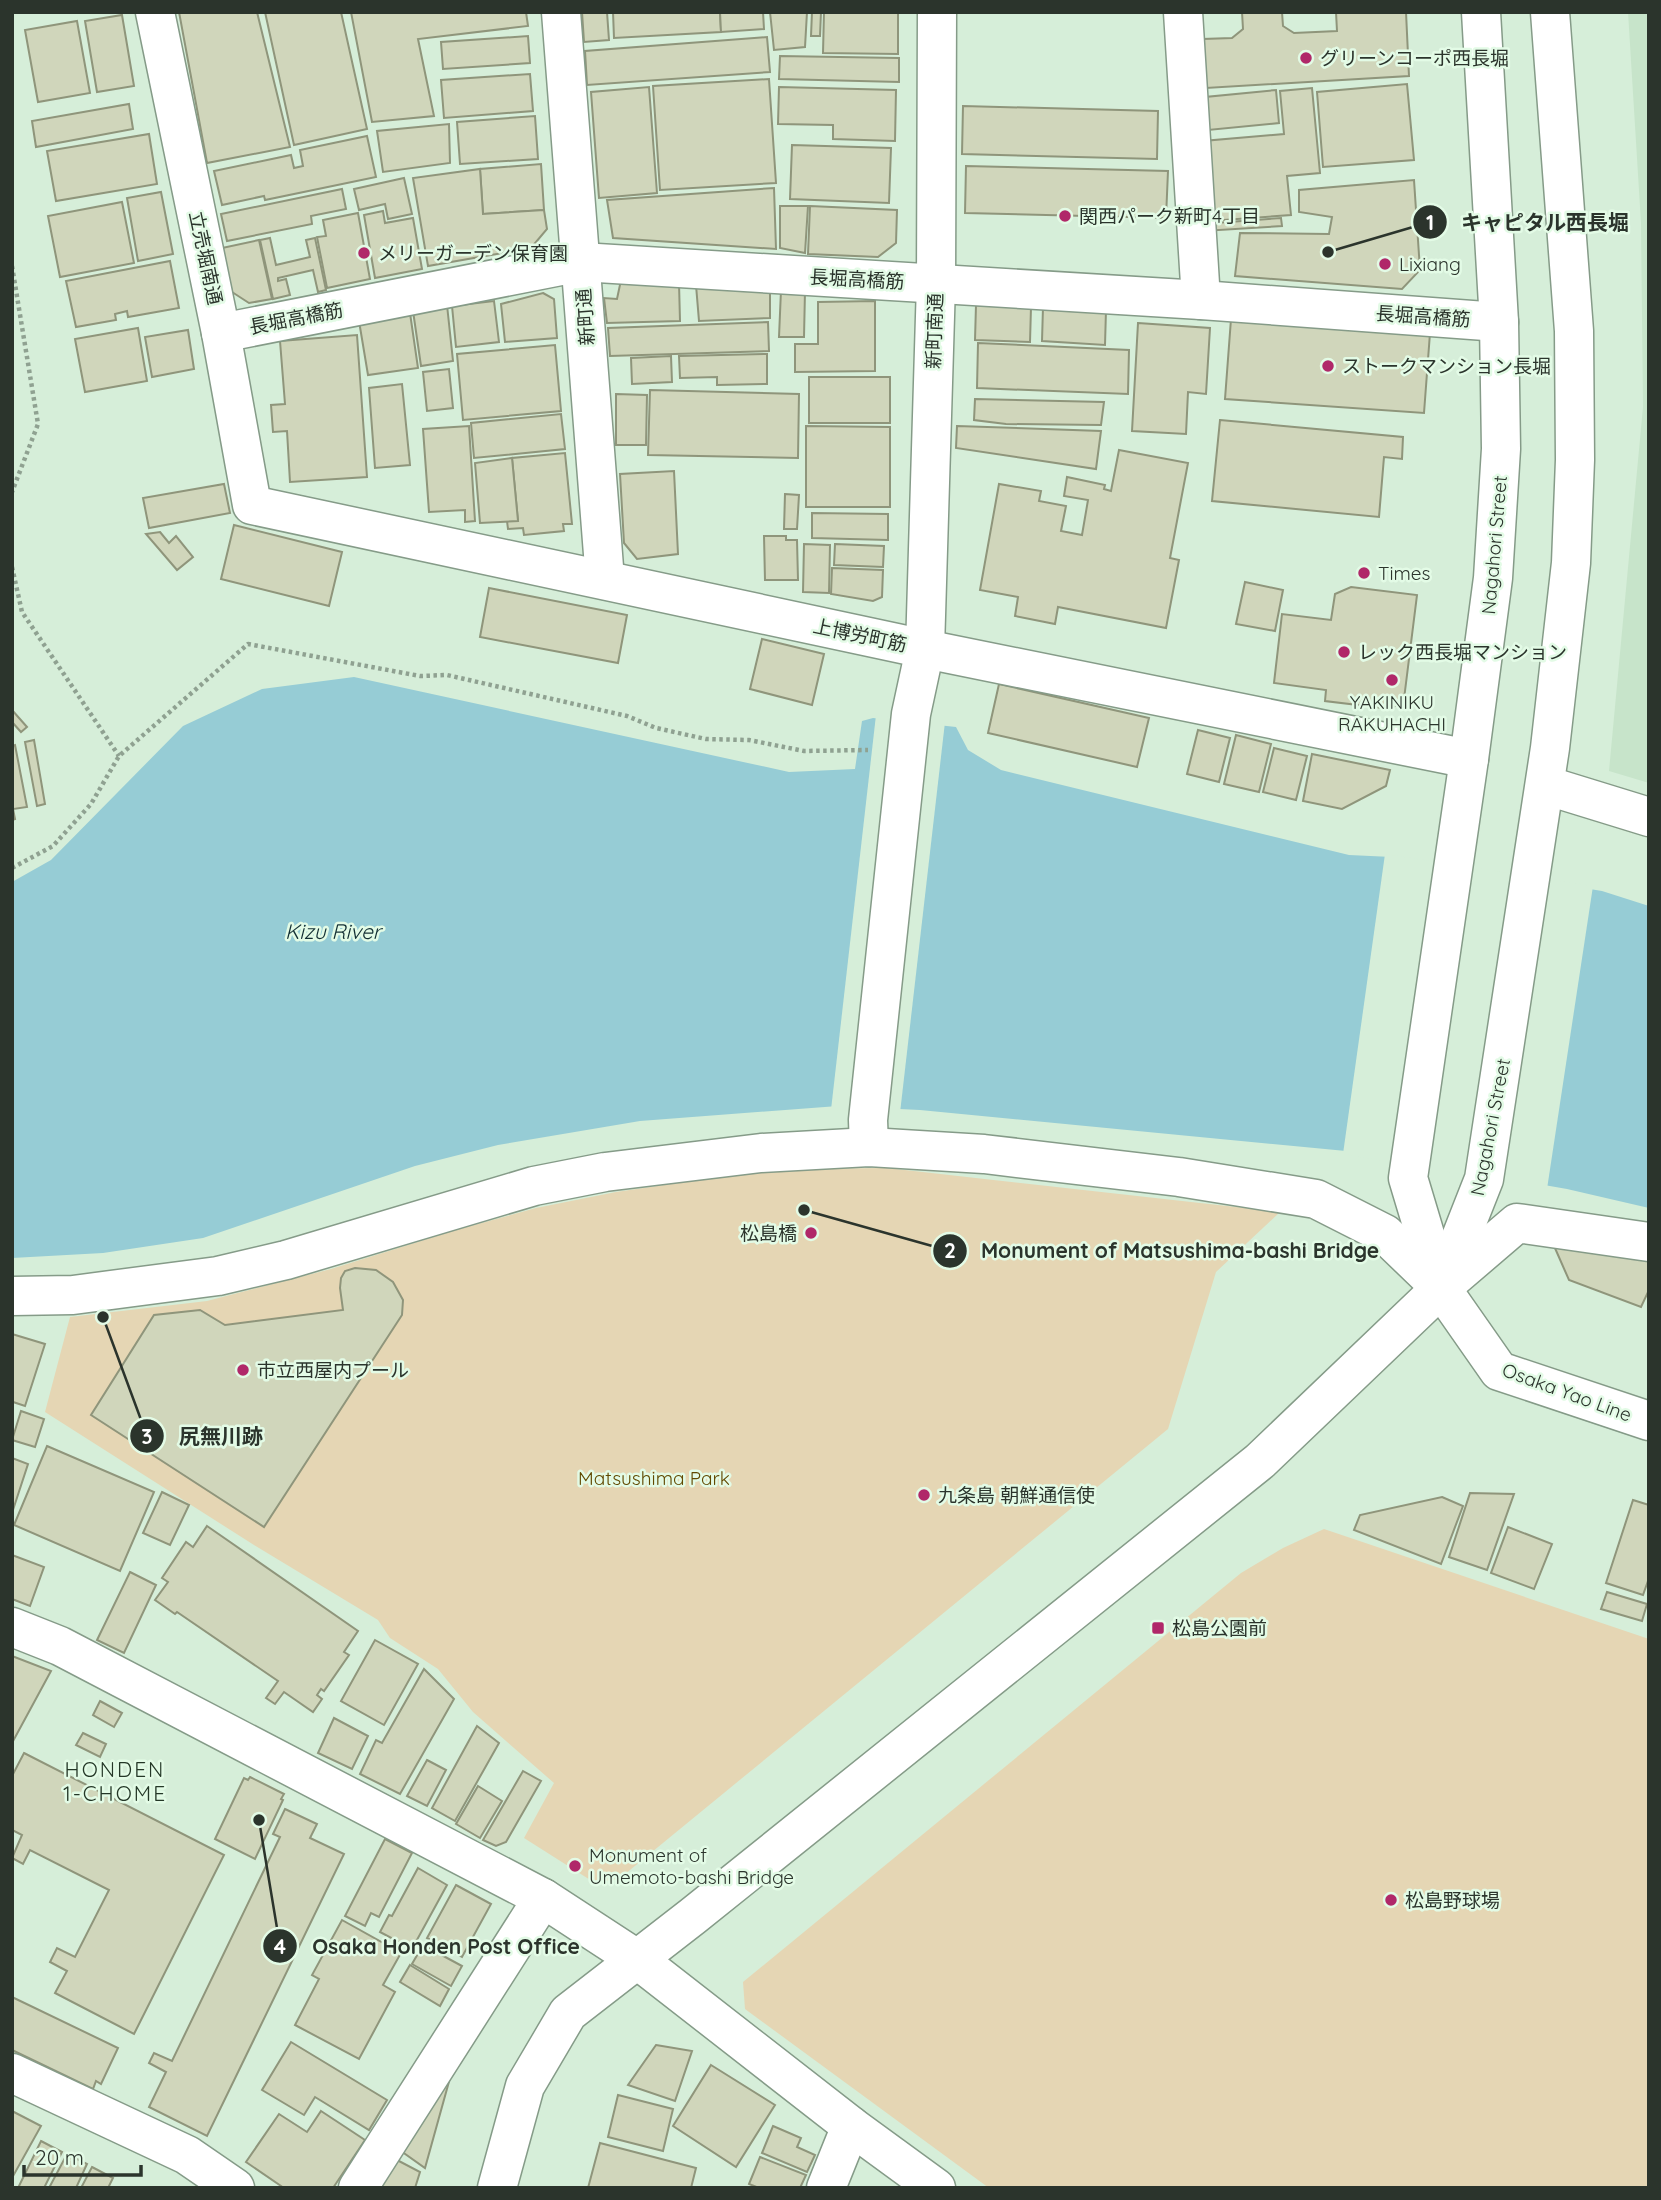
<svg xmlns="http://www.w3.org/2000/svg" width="1661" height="2200" viewBox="0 0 1661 2200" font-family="Quicksand,'Noto Sans JP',sans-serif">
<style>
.built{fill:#c7e4ca}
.green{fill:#e5d6b4}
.water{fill:#96ccd5}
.pier{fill:#d6eed9}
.building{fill:#d0d6bb;stroke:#8f957b;stroke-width:2}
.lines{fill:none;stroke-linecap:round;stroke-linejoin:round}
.minor-casing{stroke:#859b88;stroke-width:41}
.tertiary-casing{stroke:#859b88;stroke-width:41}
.secondary-casing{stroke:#859b88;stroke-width:41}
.path{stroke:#8fa191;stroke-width:4.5;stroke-dasharray:3.5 3.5;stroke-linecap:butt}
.minor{stroke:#fff;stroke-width:38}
.tertiary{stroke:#fff;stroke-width:38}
.secondary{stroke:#fff;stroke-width:38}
.poi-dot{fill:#b02869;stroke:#e3fbe6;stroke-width:2.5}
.labels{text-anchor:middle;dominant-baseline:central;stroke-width:5;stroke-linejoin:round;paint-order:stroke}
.poi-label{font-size:19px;fill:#2b342c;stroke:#e3fbe6;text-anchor:start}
.street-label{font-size:19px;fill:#2b342c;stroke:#e3fbe6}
.park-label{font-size:19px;fill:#614900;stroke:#e3fbe6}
.water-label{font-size:21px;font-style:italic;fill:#122e33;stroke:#e3fbe6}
.neighbourhood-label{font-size:21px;letter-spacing:2px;fill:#243727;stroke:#e3fbe6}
.leader{fill:none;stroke:#2b342c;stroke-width:2.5}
.callout-dot{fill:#2b342c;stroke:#e3fbe6;stroke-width:2.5}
.mark-label{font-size:21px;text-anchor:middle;font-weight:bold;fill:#fff}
.callout-label{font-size:21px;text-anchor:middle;font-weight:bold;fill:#2b342c;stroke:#e3fbe6;stroke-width:5;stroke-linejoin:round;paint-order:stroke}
</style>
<rect width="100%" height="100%" fill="#d6eed9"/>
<polygon class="built" points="1628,12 1649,12 1649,783 1609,771 1643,407 1641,223"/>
<g class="green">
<polygon points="887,1168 1280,1212 1216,1272 1168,1429 619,1879 595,1883 524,1838 554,1783 473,1712 438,1669 390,1638 378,1620 254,1545 45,1412 70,1317 207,1301 331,1269 456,1230 536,1208 616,1192 774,1169"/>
<polygon points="1324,1529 1649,1639 1649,2188 989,2188 745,2009 743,1982 1241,1573 1283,1548"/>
</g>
<polygon class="water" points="354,677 789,772 855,769 862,721 873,718 956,727 968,750 1001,770 1349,855 1392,857 1602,891 1649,906 1649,1208 1567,1189 1346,1151 920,1110 838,1106 640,1121 498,1145 415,1166 203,1238 103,1253 12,1258 12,882 51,860 183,726 262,689"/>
<g class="pier">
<polygon points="876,715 945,722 900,1113 831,1110"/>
<polygon points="1385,854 1593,886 1547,1189 1343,1154"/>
</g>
<g class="building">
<polygon points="179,12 257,12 290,147 207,163"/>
<polygon points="265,12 341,12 367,129 294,145"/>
<polygon points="351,12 526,12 528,26 418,39 434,116 372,122"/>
<polygon points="582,12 607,12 609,40 584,42"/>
<polygon points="613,12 720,12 721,32 614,38"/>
<polygon points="720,12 763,12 764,29 721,32"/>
<polygon points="770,12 807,12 805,47 774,50"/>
<polygon points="812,12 821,12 820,36 811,36"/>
<polygon points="824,12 898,12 898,54 823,53"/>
<polygon points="1242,12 1282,12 1283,26 1294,33 1337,31 1336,12 1406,12 1409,76 1206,88 1203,39 1232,38 1243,29"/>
<polygon points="122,15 134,86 97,92 85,21"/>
<polygon points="77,21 90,93 38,102 25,30"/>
<polygon points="528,36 530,63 443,69 441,42"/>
<polygon points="767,37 770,72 587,85 585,51"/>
<polygon points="780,56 899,58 899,82 779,79"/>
<polygon points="530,74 533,111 444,118 441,80"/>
<polygon points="769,79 776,183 660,190 653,86"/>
<polygon points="1407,84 1414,160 1323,167 1317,92"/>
<polygon points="649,87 657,193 599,198 591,92"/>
<polygon points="779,87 896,90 895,141 833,139 833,125 778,124"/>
<polygon points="1312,88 1320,173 1287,176 1291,215 1210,221 1203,141 1284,134 1280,91"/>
<polygon points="1276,90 1279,123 1198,131 1195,98"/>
<polygon points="129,104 133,129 36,147 32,121"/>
<polygon points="963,106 1158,111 1157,159 962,154"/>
<polygon points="535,116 538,159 460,164 457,122"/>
<polygon points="449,124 450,163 383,172 377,131"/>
<polygon points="149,134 157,184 56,201 47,151"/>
<polygon points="367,136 376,177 265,200 264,196 222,205 214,171 291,155 294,168 303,166 300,150"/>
<polygon points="792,145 891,148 889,203 790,199"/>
<polygon points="541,164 544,210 483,214 480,169"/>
<polygon points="966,166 1168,171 1166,218 965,213"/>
<polygon points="480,169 483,214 544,210 547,229 531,248 428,266 413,178"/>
<polygon points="404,178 412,214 388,219 385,204 359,210 354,189"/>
<polygon points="1414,180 1420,270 1402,289 1235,276 1240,233 1329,234 1332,217 1299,212 1299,190"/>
<polygon points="774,188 776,249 613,238 607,200"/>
<polygon points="342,189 346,209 311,216 312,224 227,241 221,214"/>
<polygon points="161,192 173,254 138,261 127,198"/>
<polygon points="122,202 134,263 60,277 48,216"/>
<polygon points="780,206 808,206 805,253 780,248"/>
<polygon points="810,206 897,210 896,243 878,257 808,254"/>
<polygon points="383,211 385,223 413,218 422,269 375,278 364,215"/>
<polygon points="358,213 370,279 327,288 317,237 326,236 323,220"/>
<polygon points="1281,218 1282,226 1203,231 1202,224"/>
<polygon points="270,238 276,265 310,257 306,240 315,238 326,290 318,292 313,270 278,278 278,281 286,279 290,295 273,299 260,240"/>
<polygon points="259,240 272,299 249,303 232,292 222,248"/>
<polygon points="170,261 179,308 128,317 127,311 115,314 116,320 76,327 66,281"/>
<polygon points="621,280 679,283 680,321 607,323 604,298 617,299"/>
<polygon points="696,285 770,291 770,318 699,321"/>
<polygon points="781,290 805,291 804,337 779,337"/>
<polygon points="543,293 554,299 557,338 505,342 501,304"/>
<polygon points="494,301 499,342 456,347 452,306"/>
<polygon points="875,301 875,371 795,372 795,344 818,344 818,302"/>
<polygon points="447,305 453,361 421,366 413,311"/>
<polygon points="976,305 1031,307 1030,342 975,340"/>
<polygon points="1043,307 1106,310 1105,345 1042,341"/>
<polygon points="410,313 418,368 368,375 359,321"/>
<polygon points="1231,319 1430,333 1424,413 1225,399"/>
<polygon points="768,322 769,351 610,356 608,328"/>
<polygon points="1138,323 1210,328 1206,394 1188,392 1186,434 1132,431"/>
<polygon points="138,328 147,381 85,392 75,339"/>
<polygon points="188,330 194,369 152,377 145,337"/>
<polygon points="357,335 367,477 290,482 287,431 273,432 271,405 285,404 280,341"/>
<polygon points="978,343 1129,350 1128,394 977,388"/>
<polygon points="555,345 561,411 463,420 457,354"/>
<polygon points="767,354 767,384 717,385 717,377 680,378 679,356"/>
<polygon points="671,356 672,382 632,384 631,358"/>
<polygon points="449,369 453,408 427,411 423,372"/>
<rect x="809" y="377" width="81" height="46"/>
<polygon points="402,384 410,465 375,468 369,388"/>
<polygon points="650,390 799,394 798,458 648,455"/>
<polygon points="616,394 647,395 646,445 616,445"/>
<polygon points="975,399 1104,402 1101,425 1006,424 974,420"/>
<polygon points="561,414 565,449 474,458 471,423"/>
<polygon points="1220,420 1403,437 1402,459 1384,457 1379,517 1212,501"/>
<polygon points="469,426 475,521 465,522 465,510 429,512 423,429"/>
<polygon points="806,426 890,427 890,507 806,507"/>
<polygon points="957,426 1101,431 1096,469 956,448"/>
<polygon points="1119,450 1188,463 1170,558 1179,560 1166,628 1058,607 1055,624 1015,616 1018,597 980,590 999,484 1041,491 1039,501 1066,506 1061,531 1082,535 1088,500 1064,496 1067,477 1105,485 1104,489 1111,491"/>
<polygon points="565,453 572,524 563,524 564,531 524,535 523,528 508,529 507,521 518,521 512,458"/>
<polygon points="512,458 518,521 480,523 475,463"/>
<polygon points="674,471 678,554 637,559 624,543 620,474"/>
<polygon points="224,484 230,513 149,528 143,498"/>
<polygon points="785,494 799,495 797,529 784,529"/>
<polygon points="812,513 888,514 888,540 812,538"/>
<polygon points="234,525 342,552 329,606 221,579"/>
<polygon points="160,532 169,543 176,536 193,557 177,570 146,534"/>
<polygon points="764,536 786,536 786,540 797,540 798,580 765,580"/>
<polygon points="804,544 830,545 829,593 803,592"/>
<polygon points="835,544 884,546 883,567 834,565"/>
<polygon points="832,568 883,570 882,597 873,601 831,594"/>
<polygon points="1245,582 1283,590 1275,631 1236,624"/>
<polygon points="1351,587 1417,595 1404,699 1391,709 1325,701 1326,690 1274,683 1282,614 1331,620 1335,594"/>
<polygon points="489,588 627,615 618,663 480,637"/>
<polygon points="762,639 824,654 812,705 750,689"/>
<polygon points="999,684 1149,718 1137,767 988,733"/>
<polygon points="12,710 27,727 21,732 12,722"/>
<polygon points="1198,730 1230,738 1219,782 1187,774"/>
<polygon points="1236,735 1271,744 1259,792 1224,784"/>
<polygon points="34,740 45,804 37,806 25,742"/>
<polygon points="15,745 27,807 13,809 15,819 12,820 12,746"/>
<polygon points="1274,748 1307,756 1296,800 1263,792"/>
<polygon points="1312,754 1390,770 1386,786 1342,809 1303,801"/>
<polygon points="1551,1239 1649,1259 1649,1290 1641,1307 1569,1280"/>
<polygon points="355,1268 376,1270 393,1282 403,1300 402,1315 264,1527 91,1415 154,1315 200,1310 225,1325 343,1310 340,1288 341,1278 345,1271"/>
<polygon points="12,1334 45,1344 25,1406 13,1402 12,1403"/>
<polygon points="21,1411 44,1419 35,1447 12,1440"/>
<polygon points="47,1446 154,1492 120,1571 14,1525"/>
<polygon points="12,1458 28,1464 12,1513"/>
<polygon points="162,1492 189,1505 170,1545 143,1533"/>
<polygon points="1470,1493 1514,1494 1487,1570 1449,1557"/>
<polygon points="1442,1497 1463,1506 1441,1564 1354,1530 1360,1515"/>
<polygon points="1633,1500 1649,1505 1649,1578 1643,1595 1606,1583"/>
<polygon points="207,1526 358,1631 344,1652 349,1655 324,1691 321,1689 317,1695 322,1699 313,1712 284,1692 275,1704 266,1698 278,1681 177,1612 175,1614 155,1600 168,1582 162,1578 186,1542 193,1547"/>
<polygon points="1508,1527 1552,1544 1534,1589 1491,1573"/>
<polygon points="12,1555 44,1567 30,1606 12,1599"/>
<polygon points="130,1572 156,1585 124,1653 97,1640"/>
<polygon points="1607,1592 1647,1604 1642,1621 1601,1609"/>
<polygon points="375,1640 418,1664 384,1725 341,1701"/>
<polygon points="12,1656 51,1671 12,1743"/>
<polygon points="424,1669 454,1699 400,1794 360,1774 376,1740 382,1743"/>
<polygon points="100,1701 122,1713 114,1727 93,1715"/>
<polygon points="334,1718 368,1736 352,1769 318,1753"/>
<polygon points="477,1726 499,1743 455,1821 432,1808"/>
<polygon points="83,1733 106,1744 100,1757 76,1745"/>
<polygon points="24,1753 224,1855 134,2034 55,1993 67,1971 50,1962 57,1948 75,1957 109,1890 30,1850 23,1864 12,1858 22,1835 12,1830 12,1776"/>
<polygon points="427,1760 446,1770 427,1806 407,1796"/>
<polygon points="523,1771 541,1781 506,1842 496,1846 483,1840"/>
<polygon points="250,1777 284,1794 281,1799 283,1800 255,1859 215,1839 244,1778 248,1780"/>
<polygon points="478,1786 502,1801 480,1838 456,1824"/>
<polygon points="285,1809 317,1824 310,1838 344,1854 207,2136 149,2107 166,2072 149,2063 154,2053 172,2061 280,1837 273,1834"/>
<polygon points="385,1839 412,1853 379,1917 371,1913 365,1926 345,1916"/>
<polygon points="418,1868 447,1885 412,1949 380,1932 389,1915 392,1916"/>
<polygon points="456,1885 491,1904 462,1957 427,1938"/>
<polygon points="342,1920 401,1953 383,1985 395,1992 359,2059 295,2025 319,1979 312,1975"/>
<polygon points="423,1945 462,1966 451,1986 412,1964"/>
<polygon points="410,1965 449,1989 440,2006 400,1982"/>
<polygon points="12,1997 118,2048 101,2084 96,2081 93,2089 12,2050"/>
<polygon points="291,2042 387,2100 369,2130 315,2097 304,2115 262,2090"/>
<polygon points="656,2045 692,2051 675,2101 628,2085"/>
<polygon points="711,2065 775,2105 736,2167 673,2126"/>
<polygon points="450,2078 425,2168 401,2151"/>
<polygon points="618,2095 673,2109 663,2151 608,2137"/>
<polygon points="12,2111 41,2126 12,2178"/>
<polygon points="321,2111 365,2140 333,2188 284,2188 246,2162 279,2114 307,2132"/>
<polygon points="773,2126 801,2138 797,2147 815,2155 807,2172 762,2153"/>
<polygon points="41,2141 62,2152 44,2188 18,2188"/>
<polygon points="600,2143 696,2168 691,2188 588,2188"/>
<polygon points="67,2154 87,2164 76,2188 49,2188"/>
<polygon points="760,2157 806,2175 800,2188 759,2188 749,2184"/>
<polygon points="397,2160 420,2172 415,2188 380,2188"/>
<polygon points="92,2167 113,2178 108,2188 81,2188"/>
</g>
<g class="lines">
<defs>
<g id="minor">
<polyline points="1183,12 1201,300"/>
<polyline points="221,333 581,262 1201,300 1499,322"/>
<polyline points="12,1296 73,1295 218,1276 286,1260 534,1186 605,1172 761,1153 869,1147 984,1154 1179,1177 1316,1199 1385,1234 1441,1288 1517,1223 1649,1242"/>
<polyline points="12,1627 60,1646 543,1898 638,1960"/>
<polyline points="12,2073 187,2155 235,2188"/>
<polyline points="358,2188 543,1898"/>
</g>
<g id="tertiary">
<polyline points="155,12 221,333 252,505 925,649 1469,759"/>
<polyline points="561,12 605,580"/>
<polyline points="1545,785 1649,817"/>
<polyline points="869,1147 868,1120 911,714 925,649 936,283 937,12"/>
<polyline points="638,1960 851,2126 936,2188"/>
<polyline points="497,2188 525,2086 568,2013 693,1916 1260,1461 1441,1288"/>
<polyline points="826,2188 851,2126"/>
</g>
<g id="secondary">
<polyline points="1481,12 1499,322 1501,449 1493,578 1469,759 1408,1178 1441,1288 1499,1371 1649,1421"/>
<polyline points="1441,1288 1484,1179 1550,748 1571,563 1575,460 1574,331 1550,12"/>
</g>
</defs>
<use href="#minor" class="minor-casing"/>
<use href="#tertiary" class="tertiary-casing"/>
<use href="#secondary" class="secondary-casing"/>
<g class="path">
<polyline points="12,266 38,424 12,492"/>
<polyline points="12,567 22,612 119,756"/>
<polyline points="12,868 53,846 91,804 119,756 248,644 420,676 447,675 627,716 656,728 706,739 749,740 804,751 868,750"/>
</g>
<use href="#minor" class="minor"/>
<use href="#tertiary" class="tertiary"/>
<use href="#secondary" class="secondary"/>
</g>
<g class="poi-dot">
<circle cx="1306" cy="58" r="7"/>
<circle cx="1065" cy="216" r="7"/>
<circle cx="364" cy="253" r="7"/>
<circle cx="1385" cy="264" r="7"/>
<circle cx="1328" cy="366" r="7"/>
<circle cx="1364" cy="573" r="7"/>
<circle cx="1344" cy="652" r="7"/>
<circle cx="1392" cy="680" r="7"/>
<circle cx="811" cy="1233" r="7"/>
<circle cx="243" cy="1370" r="7"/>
<circle cx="924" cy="1495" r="7"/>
<rect x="1151" y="1621" width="14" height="14" rx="3.5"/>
<circle cx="575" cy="1866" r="7"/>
<circle cx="1391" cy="1900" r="7"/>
</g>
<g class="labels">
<g class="poi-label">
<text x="1320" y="58">グリーンコーポ西長堀</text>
<text x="1079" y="216">関西パーク新町4丁目</text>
<text x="378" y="253">メリーガーデン保育園</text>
<text x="1399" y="264">Lixiang</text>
<text x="1342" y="366">ストークマンション長堀</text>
<text x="1378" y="573">Times</text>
<text x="1358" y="652">レック西長堀マンション</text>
<text x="1392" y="702" text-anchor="middle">YAKINIKU<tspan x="1392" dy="22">RAKUHACHI</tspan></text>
<text x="797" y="1233" text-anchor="end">松島橋</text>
<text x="257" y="1370">市立西屋内プール</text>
<text x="938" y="1495">九条島 朝鮮通信使</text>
<text x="1172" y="1628">松島公園前</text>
<text x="589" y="1855">Monument of<tspan x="589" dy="22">Umemoto-bashi Bridge</tspan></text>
<text x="1405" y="1900">松島野球場</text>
</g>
<g class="street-label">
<text transform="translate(206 258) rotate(78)">立売堀南通</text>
<text transform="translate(857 279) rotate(3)">長堀高橋筋</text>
<text transform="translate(1423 316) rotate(4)">長堀高橋筋</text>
<text transform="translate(585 317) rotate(-94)">新町通</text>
<text transform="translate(296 318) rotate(-11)">長堀高橋筋</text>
<text transform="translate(934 331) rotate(-88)">新町南通</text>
<text transform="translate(1494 545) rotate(-85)">Nagahori Street</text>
<text transform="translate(860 635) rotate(12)">上博労町筋</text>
<text transform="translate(1490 1127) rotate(-79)">Nagahori Street</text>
<text transform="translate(1567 1392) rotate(20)">Osaka Yao Line</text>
</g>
<g class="park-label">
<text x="654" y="1478">Matsushima Park</text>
</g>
<g class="water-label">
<text x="333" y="931">Kizu River</text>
</g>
<g class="neighbourhood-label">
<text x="115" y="1769">HONDEN<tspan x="115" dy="24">1-CHOME</tspan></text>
</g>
</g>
<path class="leader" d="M1328 252L1430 222M804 1210L950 1251M103 1317L147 1436M259 1820L280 1946"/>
<g class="callout-dot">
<circle cx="1328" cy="252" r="7"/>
<circle cx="804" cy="1210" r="7"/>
<circle cx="103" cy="1317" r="7"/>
<circle cx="259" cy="1820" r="7"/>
<circle cx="1430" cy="222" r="18"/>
<circle cx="950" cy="1251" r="18"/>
<circle cx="147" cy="1436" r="18"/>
<circle cx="280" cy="1946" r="18"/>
</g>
<g class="mark-label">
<text x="1430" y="230">1</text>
<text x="950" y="1258">2</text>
<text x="147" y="1444">3</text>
<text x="280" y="1954">4</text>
</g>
<g class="callout-label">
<text x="1545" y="230">キャピタル西長堀</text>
<text x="1180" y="1258">Monument of Matsushima-bashi Bridge</text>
<text x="221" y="1444">尻無川跡</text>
<text x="446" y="1954">Osaka Honden Post Office</text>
</g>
<rect width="1661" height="2200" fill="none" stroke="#2b342c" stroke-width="28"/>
<path d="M24 2165v10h117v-10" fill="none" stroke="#2b342c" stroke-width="3.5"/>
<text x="35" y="2165" font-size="21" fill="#2b342c" stroke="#e3fbe6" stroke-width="5" paint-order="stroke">20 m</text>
</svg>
